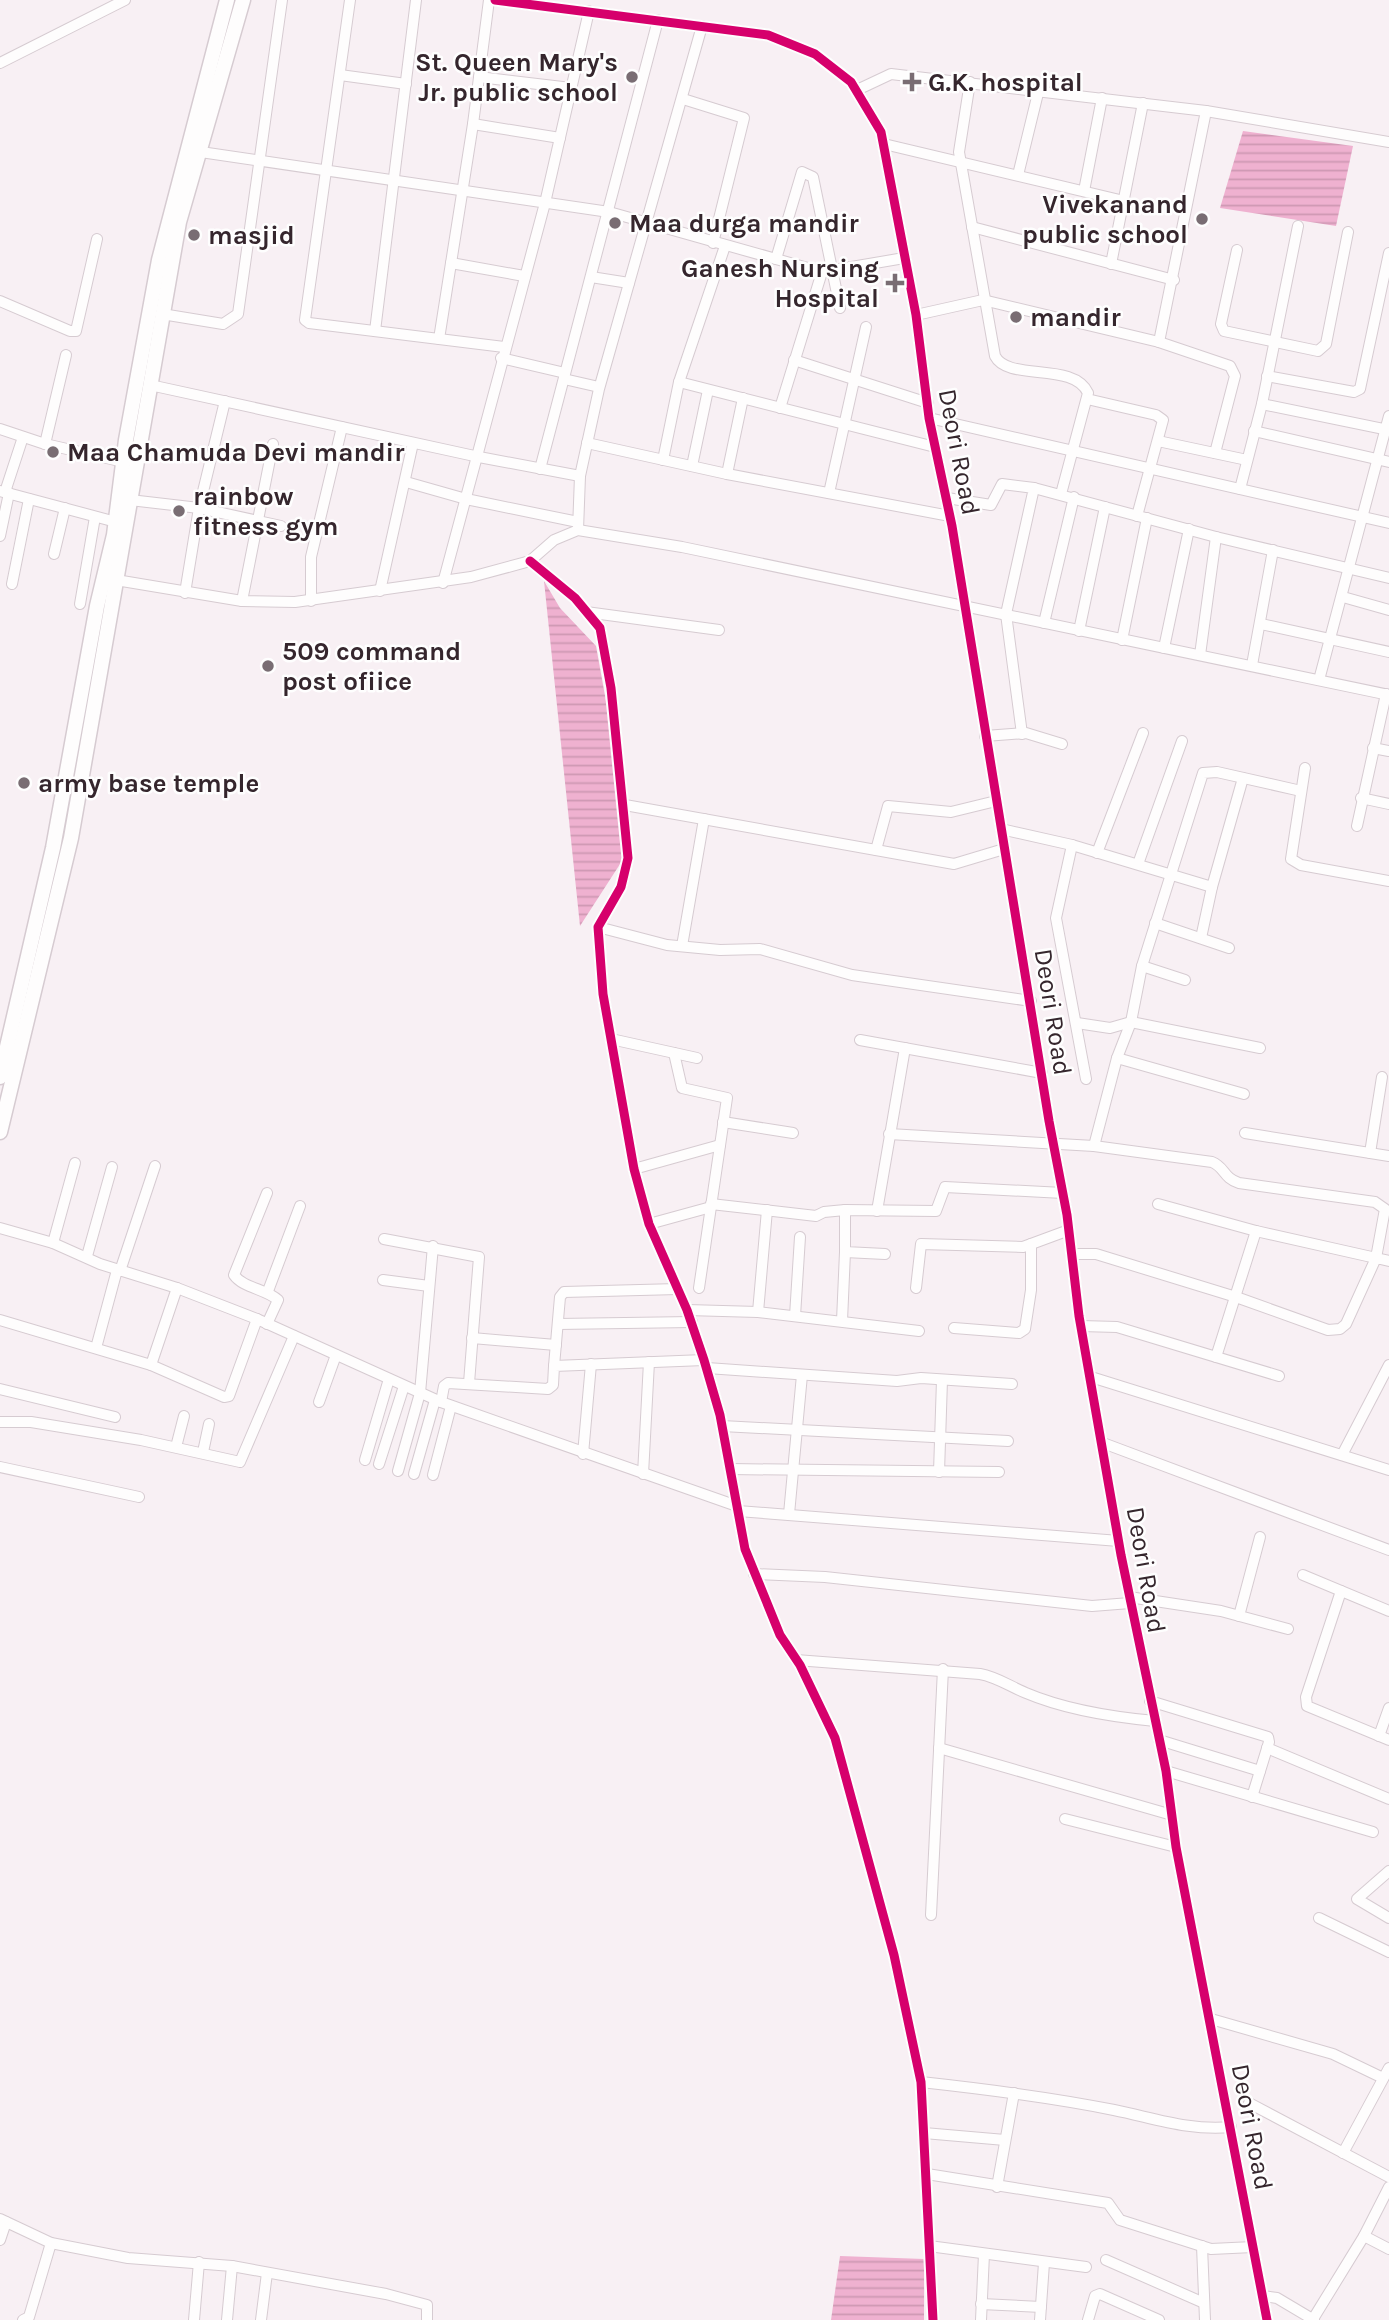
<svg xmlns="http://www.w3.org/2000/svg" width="1389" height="2320" viewBox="0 0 1389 2320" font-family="Karla,sans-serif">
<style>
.water{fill:url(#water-rules)}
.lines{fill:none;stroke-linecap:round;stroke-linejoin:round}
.minor-casing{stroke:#d6cbd1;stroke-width:12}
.highway-casing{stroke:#d6cbd1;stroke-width:17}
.minor{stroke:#fefdfd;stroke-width:10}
.highway{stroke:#fefdfd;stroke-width:14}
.cycleway-casing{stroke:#fefefe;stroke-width:13}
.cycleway{stroke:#d6006c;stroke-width:9}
.poi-dot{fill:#796d73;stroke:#fefefe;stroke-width:2.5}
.labels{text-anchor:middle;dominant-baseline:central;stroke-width:5;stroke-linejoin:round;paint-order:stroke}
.poi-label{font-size:26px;font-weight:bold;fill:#35262d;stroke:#fefefe;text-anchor:start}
.street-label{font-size:26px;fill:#35262d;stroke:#fefefe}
</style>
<defs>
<pattern id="water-rules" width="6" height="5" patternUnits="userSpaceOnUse" patternTransform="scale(1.75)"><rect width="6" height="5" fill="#efb1d0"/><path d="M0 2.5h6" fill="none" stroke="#ce98b3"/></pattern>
</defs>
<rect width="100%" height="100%" fill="#f8f0f4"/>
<g class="water">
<polygon points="1243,131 1353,146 1336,226 1220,208"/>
<polygon points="544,581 560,608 596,646 609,718 619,805 622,861 580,926"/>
<polygon points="840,2256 924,2259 924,2320 831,2320"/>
</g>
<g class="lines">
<defs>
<g id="minor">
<polyline points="350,0 305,320 309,323 504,347"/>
<polyline points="495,0 768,35 815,54 851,82 881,132 916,315 929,418 952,526 1049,1121 1067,1215 1079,1316 1121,1555 1166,1771 1176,1847 1267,2320"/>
<polyline points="0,63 125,0"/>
<polyline points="340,75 406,84"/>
<polyline points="479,77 571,88"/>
<path d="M970,82L959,152L995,356C1008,382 1074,361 1088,393L1061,494"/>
<polyline points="857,90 891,74 1206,111 1389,142"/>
<polyline points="683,99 744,118 713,243"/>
<polyline points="473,124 560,138"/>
<polyline points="884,144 1124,201"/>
<polyline points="194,151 609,212 822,272 904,258"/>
<polyline points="1018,175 1039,89"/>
<polyline points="1084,191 1102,98"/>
<polyline points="972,227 1174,280"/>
<polyline points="1237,250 1221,324 1224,331 1318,351 1326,344 1348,232"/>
<polyline points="776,259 802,172 813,177 840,308"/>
<polyline points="451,263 524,276"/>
<polyline points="1111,264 1143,103"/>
<polyline points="591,277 629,283"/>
<polyline points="0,301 70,331 76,331 97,239"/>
<polyline points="162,314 223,324 238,314 282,0"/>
<polyline points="916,315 983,300 1159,342 1230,366 1235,376 1215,453"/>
<polyline points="375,331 416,0"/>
<polyline points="439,339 473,124 489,0"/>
<polyline points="1159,342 1206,111"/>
<polyline points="501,358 565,373"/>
<polyline points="794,360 928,403"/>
<polyline points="1267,376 1354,392 1360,389 1389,253"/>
<polyline points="564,379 599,387"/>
<polyline points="679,382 935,447"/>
<polyline points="150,385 479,457 580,476"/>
<polyline points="1087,399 1156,415 1163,420 1137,516"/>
<polyline points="1262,404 1389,430"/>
<polyline points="780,408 822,272"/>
<polyline points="929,418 1389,523"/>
<polyline points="0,429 45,444 124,462"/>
<polyline points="1254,431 1389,462"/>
<polyline points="1158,441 1247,460"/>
<polyline points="587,443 727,474 950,516"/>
<polyline points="45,444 66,355"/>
<polyline points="663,460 679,382 725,246"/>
<polyline points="692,466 708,390"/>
<polyline points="540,469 658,20"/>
<polyline points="727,474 743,398"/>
<polyline points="406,482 466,499 578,522"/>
<polyline points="1034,488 1216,537 1389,578"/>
<polyline points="1240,489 1262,404 1298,226"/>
<polyline points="0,491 116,522"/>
<polyline points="5,492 23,437"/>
<polyline points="829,493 866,327"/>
<polyline points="947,498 991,505 1002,484 1034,488 1006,614 1022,734"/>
<polyline points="130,500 199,508 281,526"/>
<polyline points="578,530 580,476 599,389 702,26"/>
<polyline points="0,536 9,493"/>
<polyline points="54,554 65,508"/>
<polyline points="530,561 575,598 600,628 611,688 628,858 621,887 598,927 603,994 634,1169 649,1224 687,1310 704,1360 720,1415 745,1549 780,1635 800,1665 835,1738 894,1955 921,2082 933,2320"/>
<polyline points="110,579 242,601 295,602 471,577 530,561 554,540 578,530 682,547 1389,695"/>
<polyline points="443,583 545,203 589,11"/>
<polyline points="12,584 29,499"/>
<polyline points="380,591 413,443"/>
<polyline points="185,593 199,508 225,401"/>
<polyline points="1343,597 1389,610"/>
<polyline points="242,601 273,444"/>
<polyline points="311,601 311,557 342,427"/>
<polyline points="80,604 95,517"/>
<polyline points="586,612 719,630"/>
<polyline points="1044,623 1074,497"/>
<polyline points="1261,624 1389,652"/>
<polyline points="1079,631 1105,507"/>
<polyline points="1122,640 1147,518"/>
<polyline points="1164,648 1189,529"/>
<polyline points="1200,655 1216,537"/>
<polyline points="1252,665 1273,550"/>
<polyline points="1319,680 1389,416"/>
<polyline points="985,736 1026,733 1062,744"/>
<polyline points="1373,748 1389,751"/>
<polyline points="1305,768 1291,859 1301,865 1389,881"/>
<polyline points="1361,798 1389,804"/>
<polyline points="625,805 954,864 1004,849"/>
<polyline points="1357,826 1386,694"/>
<polyline points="1001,829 1072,845 1212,887 1243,778"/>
<polyline points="1072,845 1056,918 1086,1079"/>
<polyline points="876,850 888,806 951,812 996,801"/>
<polyline points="1097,853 1143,733"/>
<polyline points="1138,864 1182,741"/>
<polyline points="1155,923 1229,948"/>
<polyline points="598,927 667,945 720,950 760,949 852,975 1031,1001"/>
<polyline points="1201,938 1212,887"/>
<polyline points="682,946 704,819"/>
<polyline points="1142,966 1185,980"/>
<polyline points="1077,1023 1110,1028 1131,1022"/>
<polyline points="611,1039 697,1058"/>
<polyline points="860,1040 1042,1073"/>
<polyline points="1260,1048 1131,1022 1142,966 1203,773 1217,772 1301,791"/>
<polyline points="674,1053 682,1088 727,1098 699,1288"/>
<polyline points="1117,1058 1244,1094"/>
<polyline points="723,1122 793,1133"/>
<polyline points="1245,1133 1389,1156"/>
<path d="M889,1134L1094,1146L1212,1162C1225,1167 1223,1178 1239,1183L1375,1202L1385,1209L1376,1258L1256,1231L1158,1204"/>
<polyline points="1094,1146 1117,1058 1131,1022"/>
<polyline points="1370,1153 1382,1077"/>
<polyline points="634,1169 720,1145"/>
<path d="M267,1193L234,1275C243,1288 266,1289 278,1300L267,1324"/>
<polyline points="711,1204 816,1216 824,1212 845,1210"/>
<polyline points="877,1211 905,1048"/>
<polyline points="649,1224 711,1207"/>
<polyline points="0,1228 53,1243 100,1264 177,1288 257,1319 441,1402 737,1506"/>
<polyline points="384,1239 479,1257 469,1383"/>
<polyline points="53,1243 75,1163"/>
<polyline points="885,1254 845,1252 845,1210 936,1211 945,1187 1063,1193"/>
<polyline points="1072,1254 1096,1254 1236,1297 1328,1330 1340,1329 1346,1324 1376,1258 1389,1261"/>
<polyline points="87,1256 112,1167"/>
<polyline points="120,1271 155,1166"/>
<polyline points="383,1280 429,1286"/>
<polyline points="916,1288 921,1244 1023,1247 1069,1230"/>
<polyline points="268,1291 300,1206"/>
<polyline points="687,1310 758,1312 919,1331"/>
<polyline points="758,1312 767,1210"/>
<polyline points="795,1316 800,1237"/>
<polyline points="0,1320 151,1365 177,1288"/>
<polyline points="842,1321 845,1252"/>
<polyline points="558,1324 692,1322"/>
<polyline points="1081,1326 1117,1327 1279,1376"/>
<polyline points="954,1328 1019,1333 1025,1329 1031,1290 1031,1244"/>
<polyline points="472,1338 556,1345"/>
<polyline points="96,1348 117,1270"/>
<polyline points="1216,1357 1256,1231"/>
<polyline points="151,1365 224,1397 229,1396 257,1319"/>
<polyline points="554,1366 560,1297 564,1292 678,1289"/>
<polyline points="707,1368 897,1381 921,1378 1012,1384"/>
<polyline points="1091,1377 1389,1470"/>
<polyline points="0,1389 115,1417"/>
<polyline points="319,1402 336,1355"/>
<polyline points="441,1402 444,1386 448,1383 548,1389 553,1385 554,1366 704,1360"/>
<polyline points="0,1422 31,1422 141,1440 240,1462 294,1336"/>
<polyline points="722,1426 1008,1441"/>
<polyline points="1103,1443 1389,1550"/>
<polyline points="176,1447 184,1416"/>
<polyline points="203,1452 209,1424"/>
<polyline points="583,1454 591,1364"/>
<polyline points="1342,1455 1389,1365"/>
<polyline points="365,1460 389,1379"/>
<polyline points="379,1464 404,1386"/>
<polyline points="0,1467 139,1497"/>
<polyline points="730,1469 999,1472"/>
<polyline points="398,1471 420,1393 433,1246"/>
<polyline points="939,1472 942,1380"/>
<polyline points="414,1474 435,1400"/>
<polyline points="643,1474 649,1362"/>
<polyline points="433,1475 451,1406"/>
<polyline points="738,1511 1119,1541"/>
<polyline points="789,1514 802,1375"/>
<polyline points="754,1574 825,1577 1092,1606 1130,1603"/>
<polyline points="1303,1575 1389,1611"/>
<polyline points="1341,1591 1306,1697 1307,1706 1389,1740"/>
<polyline points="1129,1597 1221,1611 1288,1629"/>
<polyline points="1239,1616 1260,1537"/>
<path d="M796,1660L980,1674C997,1677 1009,1686 1026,1693C1066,1710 1112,1717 1155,1721"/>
<polyline points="1150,1701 1268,1737 1269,1742 1252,1797"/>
<polyline points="1379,1736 1389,1708"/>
<polyline points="1159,1740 1260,1771"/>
<polyline points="939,1748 1172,1815"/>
<polyline points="1267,1748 1389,1799"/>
<polyline points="1166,1771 1373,1832"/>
<polyline points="1065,1819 1176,1847"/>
<polyline points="1389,1871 1357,1899 1389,1918"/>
<polyline points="931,1915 943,1669"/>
<polyline points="1319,1918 1389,1952"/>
<polyline points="1211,2019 1333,2054 1383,2078"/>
<path d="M921,2082C985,2089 1050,2097 1114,2110C1154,2118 1189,2131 1231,2127"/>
<polyline points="1249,2103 1389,2177"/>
<polyline points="924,2133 1005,2140"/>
<polyline points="1343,2153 1389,2068"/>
<polyline points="927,2174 1108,2203 1120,2220 1211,2249 1253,2247"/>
<polyline points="997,2187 1014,2093"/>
<polyline points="0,2219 51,2243 128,2258 232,2266 386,2294 427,2305 427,2320"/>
<polyline points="1364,2236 1389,2249"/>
<polyline points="0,2240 6,2222"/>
<polyline points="929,2246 1086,2267"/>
<polyline points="1202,2246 1205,2320"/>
<polyline points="1106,2260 1204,2303"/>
<polyline points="1263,2296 1277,2298 1314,2320"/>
<polyline points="981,2304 1041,2307"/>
<polyline points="1313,2319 1364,2236 1389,2187"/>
<polyline points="23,2320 29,2317 51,2243"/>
<polyline points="194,2320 199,2262"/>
<polyline points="227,2320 232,2266"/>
<polyline points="261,2320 267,2273"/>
<polyline points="981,2320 984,2254"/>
<polyline points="1040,2320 1044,2263"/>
<polyline points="1088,2320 1095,2296 1100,2294 1159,2320"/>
</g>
<g id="highway">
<polyline points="0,1077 53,848 97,606 114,535 126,440 159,260 227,0"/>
<polyline points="0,1132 71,838 179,222 243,0"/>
</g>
</defs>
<use href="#minor" class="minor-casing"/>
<use href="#highway" class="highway-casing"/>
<use href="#minor" class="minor"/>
<use href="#highway" class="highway"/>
<defs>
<g id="cycleway">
<polyline points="495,0 768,35 815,54 851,82 881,132 916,315 929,418 952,526 1049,1121 1067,1215 1079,1316 1121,1555 1166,1771 1176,1847 1267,2320"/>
<polyline points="530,561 575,598 600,628 611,688 628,858 621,887 598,927 603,994 634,1169 649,1224 687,1310 704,1360 720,1415 745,1549 780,1635 800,1665 835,1738 894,1955 921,2082 933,2320"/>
</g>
</defs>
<use href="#cycleway" class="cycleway-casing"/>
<use href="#cycleway" class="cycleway"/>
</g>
<g class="poi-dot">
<circle cx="632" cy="77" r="7"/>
<path d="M908.5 71.5h7v7h7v7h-7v7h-7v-7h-7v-7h7z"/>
<circle cx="1202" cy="219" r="7"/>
<circle cx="615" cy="223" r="7"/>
<circle cx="194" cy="235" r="7"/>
<path d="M891.5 272.5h7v7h7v7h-7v7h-7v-7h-7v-7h7z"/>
<circle cx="1016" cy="317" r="7"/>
<circle cx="53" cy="452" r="7"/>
<circle cx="179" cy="511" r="7"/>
<circle cx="268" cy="666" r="7"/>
<circle cx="24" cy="783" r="7"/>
</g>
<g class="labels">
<g class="poi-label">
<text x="618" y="62" text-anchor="end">St. Queen Mary's<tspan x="618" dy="30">Jr. public school</tspan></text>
<text x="928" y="82">G.K. hospital</text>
<text x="1188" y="204" text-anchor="end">Vivekanand<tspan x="1188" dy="30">public school</tspan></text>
<text x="629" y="223">Maa durga mandir</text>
<text x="208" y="235">masjid</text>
<text x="879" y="268" text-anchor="end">Ganesh Nursing<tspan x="879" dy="30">Hospital</tspan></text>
<text x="1030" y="317">mandir</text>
<text x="67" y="452">Maa Chamuda Devi mandir</text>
<text x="193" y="496">rainbow<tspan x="193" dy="30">fitness gym</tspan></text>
<text x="282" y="651">509 command<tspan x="282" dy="30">post ofiice</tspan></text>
<text x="38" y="783">army base temple</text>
</g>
<g class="street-label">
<text transform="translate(959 452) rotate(79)">Deori Road</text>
<text transform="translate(1053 1012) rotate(81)">Deori Road</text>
<text transform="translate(1146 1570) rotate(80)">Deori Road</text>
<text transform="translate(1252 2127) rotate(79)">Deori Road</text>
</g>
</g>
</svg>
